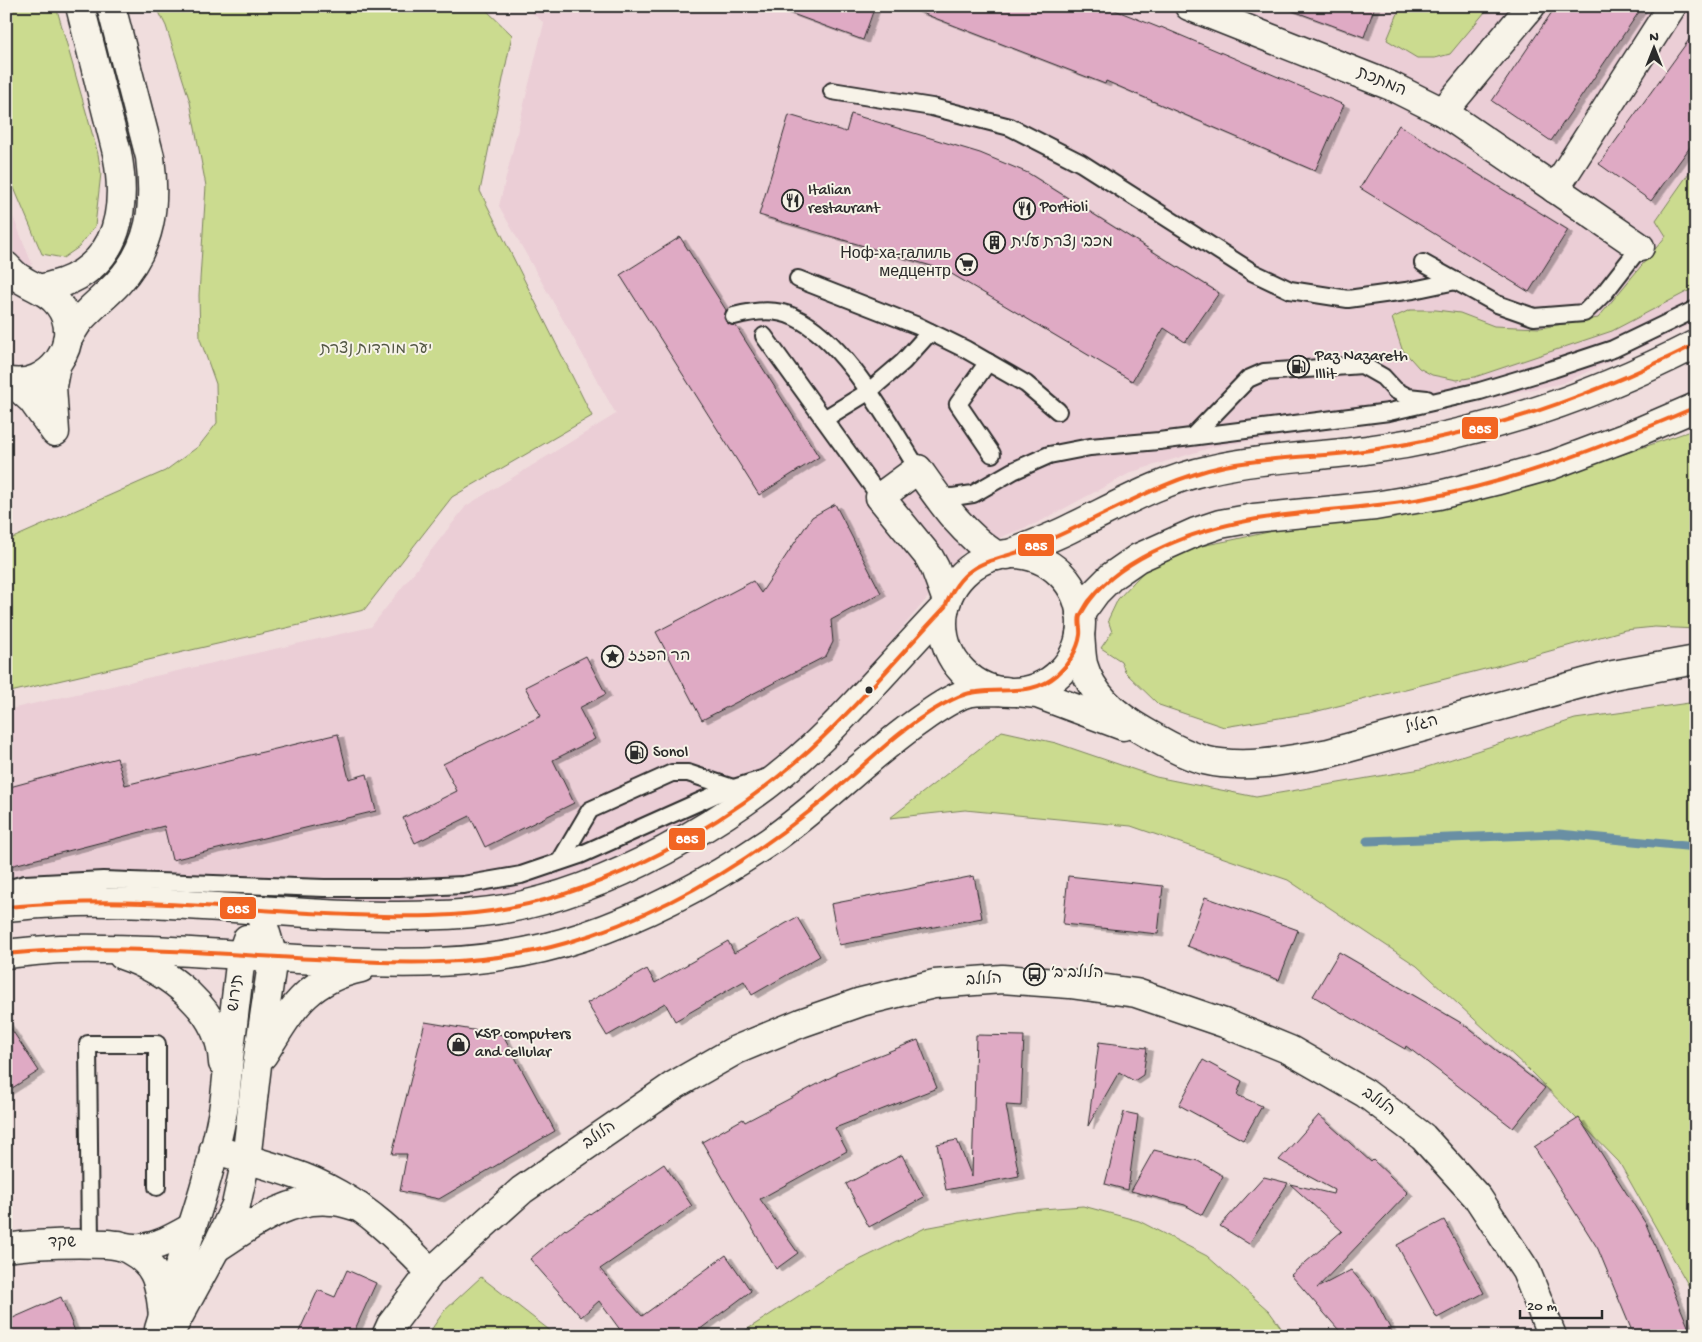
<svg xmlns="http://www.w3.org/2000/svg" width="1702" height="1342" viewBox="0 0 1702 1342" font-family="'Gochi Hand','Playpen Sans Hebrew',sans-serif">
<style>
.built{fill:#ebced6}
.green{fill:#cbdb8f;stroke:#7b835d}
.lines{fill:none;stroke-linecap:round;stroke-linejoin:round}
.stream{stroke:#698fa4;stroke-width:9}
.building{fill:#dfaac4;stroke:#2b2b2b;filter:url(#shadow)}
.lane-casing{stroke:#2b2b2b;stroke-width:20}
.street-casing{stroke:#2b2b2b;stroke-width:31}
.secondary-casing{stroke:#2b2b2b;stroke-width:31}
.lane{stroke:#f7f3e8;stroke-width:16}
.street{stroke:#f7f3e8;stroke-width:28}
.secondary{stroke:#f7f3e8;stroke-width:28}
.bus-1-casing{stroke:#f7f3e8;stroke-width:8}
.bus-1{stroke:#f26522;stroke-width:4}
.bus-dot{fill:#2b2b2b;stroke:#f7f3e8;stroke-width:2}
.labels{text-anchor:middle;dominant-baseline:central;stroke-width:4;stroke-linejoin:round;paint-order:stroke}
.street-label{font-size:16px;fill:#2b2b2b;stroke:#f7f3e8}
.poi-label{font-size:16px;fill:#2b2b2b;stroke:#f7f3e8;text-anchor:start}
.park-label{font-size:16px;fill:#535744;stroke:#f7f3e8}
.line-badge{stroke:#f7f3e8;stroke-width:2}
.badge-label{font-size:14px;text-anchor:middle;font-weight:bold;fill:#fff}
</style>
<defs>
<filter id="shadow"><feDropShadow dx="5.5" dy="3" stdDeviation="0" flood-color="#0004"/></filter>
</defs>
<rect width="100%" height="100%" fill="#f0dddd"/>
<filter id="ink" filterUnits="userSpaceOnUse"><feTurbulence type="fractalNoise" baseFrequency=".02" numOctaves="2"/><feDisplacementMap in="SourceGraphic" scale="10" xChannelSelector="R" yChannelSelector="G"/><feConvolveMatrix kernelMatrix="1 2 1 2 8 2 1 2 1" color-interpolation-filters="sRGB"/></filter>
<g filter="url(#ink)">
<g class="built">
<polygon points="524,6 1696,6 1696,322 1563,383 1353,426 1216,446 1132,472 1039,522 962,553 929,596 831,713 713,811 580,877 470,908 6,892 6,710 371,627 466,506 616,414 499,206 544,23"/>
<polygon points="6,199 32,264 6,281"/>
</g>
<g class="green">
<polygon points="8,6 56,6 98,154 101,173 95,226 79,247 63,258 42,254 6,169 6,34 10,31"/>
<polygon points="156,6 482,6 512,35 480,191 592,416 452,497 364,610 6,693 6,541 165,471 199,446 217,423 216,384 200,339 199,295 206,186 190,102 166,26"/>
<polygon points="1401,6 1490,6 1450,54 1435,58 1417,58 1387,40"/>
<polygon points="1696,163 1696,287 1612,331 1475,377 1457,380 1432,375 1419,368 1402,349 1392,318 1410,310 1436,310 1460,313 1494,326 1540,328 1598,318 1666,236 1656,220"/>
<polygon points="1696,429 1696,629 1655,627 1625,630 1489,668 1310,713 1224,727 1159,705 1125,672 1121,661 1101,648 1112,632 1108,620 1118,599 1149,566 1201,546 1232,540 1618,456"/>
<polygon points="1696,702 1696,1336 1691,1336 1695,1297 1619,1162 1529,1070 1417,966 1288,880 1131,826 965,810 890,818 1002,731 1056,743 1156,777 1256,797 1421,769 1575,719"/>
<polygon points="1083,1206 1139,1221 1207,1256 1269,1311 1287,1336 737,1336 837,1271 925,1228 1015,1211"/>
<polygon points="481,1277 557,1336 427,1336 444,1311"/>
</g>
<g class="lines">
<polyline class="stream" points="1367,841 1559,834 1696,847"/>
</g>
<g class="building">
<polygon points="779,6 875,6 863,40 779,9"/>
<polygon points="910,6 1105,6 1160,28 1161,27 1344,105 1315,171 1106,81 1105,84 909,8"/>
<polygon points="1289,6 1375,6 1364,37 1288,9"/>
<polygon points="1556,6 1643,6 1551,141 1492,101"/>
<polygon points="1696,30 1696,139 1651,201 1599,164"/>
<polygon points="851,114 980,153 1028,173 1219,293 1185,342 1164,328 1132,381 945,270 759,215 789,115 846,132"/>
<polygon points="1399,125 1568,230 1529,292 1360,188"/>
<polygon points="680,237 726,310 724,318 726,322 731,325 736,326 819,457 759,495 620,275"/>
<polygon points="835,504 881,593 831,620 833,642 826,656 702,720 656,632 753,581 761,593 812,517"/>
<polygon points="586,656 606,694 579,708 595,739 553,760 574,803 485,847 470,816 415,843 403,818 457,791 443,764 541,716 525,687"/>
<polygon points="338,734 349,779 367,774 376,811 172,860 164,826 6,867 6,788 117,758 125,785"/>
<polygon points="974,876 982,918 839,945 831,904"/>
<polygon points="1068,876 1163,886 1158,934 1063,924"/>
<polygon points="1205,897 1298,930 1279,980 1187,946"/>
<polygon points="797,917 820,956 752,995 744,981 675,1021 665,1003 607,1036 587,1003 647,969 655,983 728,941 734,953"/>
<polygon points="1339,952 1463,1024 1545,1088 1513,1128 1406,1046 1405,1049 1313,996"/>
<polygon points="6,1021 39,1071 6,1092"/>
<polygon points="425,1022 503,1035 555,1131 439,1199 400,1191 407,1154 392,1154"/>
<polygon points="976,1035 1024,1036 1021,1106 1006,1105 1019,1176 946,1190 937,1144 957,1140 972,1177"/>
<polygon points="918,1040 937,1088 835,1128 847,1151 760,1199 798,1253 776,1269 702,1142 743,1119 745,1122 837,1074 836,1072"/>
<polygon points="1099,1042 1147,1048 1143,1075 1134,1081 1119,1072 1088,1126"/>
<polygon points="1203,1060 1242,1081 1237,1095 1262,1106 1243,1140 1179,1105"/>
<polygon points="1124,1112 1138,1115 1128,1190 1105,1184"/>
<polygon points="1319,1115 1371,1162 1373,1160 1408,1193 1317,1288 1351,1270 1374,1297 1394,1336 1344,1336 1291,1275 1342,1231 1290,1184 1333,1194 1334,1190 1279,1160"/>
<polygon points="1579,1118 1646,1224 1692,1336 1634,1336 1598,1249 1534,1147"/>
<polygon points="1154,1150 1198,1161 1223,1176 1202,1215 1185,1205 1131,1191"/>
<polygon points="902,1155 924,1197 869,1227 846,1184"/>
<polygon points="664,1164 692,1206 600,1269 642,1316 726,1255 751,1291 691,1336 614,1336 621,1331 599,1301 581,1317 530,1259 565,1229 566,1230"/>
<polygon points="1264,1177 1288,1183 1249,1244 1220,1226"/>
<polygon points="1444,1220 1484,1293 1437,1318 1397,1245"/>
<polygon points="347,1270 376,1283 352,1336 297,1336 318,1290 335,1297"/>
<polygon points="61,1297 77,1336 6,1336 6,1321"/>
</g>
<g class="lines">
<defs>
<g id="lane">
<polyline points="832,91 932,107 1010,127 1081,163 1252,272 1290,290 1348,299 1413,290 1456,281"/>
<polyline points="1423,263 1497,304 1534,317 1584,313 1605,292 1640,247"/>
<polyline points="798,279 918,326 965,349 1026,384 1058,411"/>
<path d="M734,316C753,311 776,308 794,317C846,341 887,421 918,469"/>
<polyline points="764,336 880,497"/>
<polyline points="988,362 958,404 992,454"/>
<polyline points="824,419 868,392 903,362 930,332"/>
<polyline points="1193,436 1248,379 1264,372 1362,365 1383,377 1395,390 1408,397 1427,399"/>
<polyline points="937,496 953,497 973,494 1013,471 1049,455 1090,447 1159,441 1389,412 1480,391 1553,369 1613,349 1696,309"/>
<polyline points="560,861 590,810 672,773 688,773 733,788"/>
<polyline points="6,889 25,884 103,880 324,888 399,888 463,885 521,875 580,855 721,792 765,778"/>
<polyline points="90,1244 88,1044 157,1044 157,1187"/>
</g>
<g id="street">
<polyline points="1189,6 1391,86 1443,112 1640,247"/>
<polyline points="1443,112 1531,6"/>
<polyline points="1555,189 1672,6"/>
<path d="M6,266C11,271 15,276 21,279C34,288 49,291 59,305C86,341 49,392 6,381"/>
<path d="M40,289C47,287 55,285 62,283C120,262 127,206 117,153L80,6"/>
<path d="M67,340C71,334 75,326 79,321C91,307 106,296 118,283C152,246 156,205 150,157L111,6"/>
<polyline points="13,383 32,400 55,432 52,386 56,365"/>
<path d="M947,601L935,568L929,557L880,497L918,469C942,503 961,532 997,556"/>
<path d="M214,1149C240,1158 266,1164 291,1173C322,1183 357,1203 381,1224C399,1239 414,1256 431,1272"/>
<path d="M119,1245C156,1260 160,1280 163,1317"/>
<path d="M6,1248C40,1243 73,1243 107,1244C118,1245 130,1249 141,1248C160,1246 175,1237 191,1228"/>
<polyline points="386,1336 391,1325 431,1272 522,1190 673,1086 736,1050 801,1023 861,1002 934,984 1002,979 1070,984 1136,993 1224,1023 1290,1050 1365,1093 1423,1137 1478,1198 1526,1271 1552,1336"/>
</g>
<g id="secondary">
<circle cx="1012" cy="623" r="69"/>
<path d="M1007,555C1029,546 1052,538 1073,527C1117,506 1161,480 1209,470C1260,458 1314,457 1366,450C1481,435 1593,397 1696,344"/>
<polyline points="1080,614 1096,592 1112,576 1138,558 1196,532 1220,524 1254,518 1375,506 1439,495 1495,481 1552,465 1624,438 1696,407"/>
<path d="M1080,634C1081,644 1081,654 1083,664C1092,696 1118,717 1145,732C1164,743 1183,754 1204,760C1244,770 1290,760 1329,753L1613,675L1696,660"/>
<polyline points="1018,692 1037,694 1123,726"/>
<path d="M6,907C39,904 72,901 106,902C200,902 294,916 388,916C434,916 480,915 524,905C628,881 751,809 827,733C867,693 905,649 945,607"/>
<path d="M6,954C24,952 42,950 60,949C139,947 219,954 298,959C397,964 485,969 582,937C648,915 711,881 769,842C822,805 867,757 920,720C934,710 951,698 967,693C979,690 993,692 1005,691"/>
<path d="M122,955C168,971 221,1009 223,1063"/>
<path d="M263,1055C291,1011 305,980 361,968"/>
<path d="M216,1248C250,1226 289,1196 332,1201C341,1201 350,1205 359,1207"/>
<path d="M159,1329C181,1257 209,1186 223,1111C226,1093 227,1075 229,1058C233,1024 237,990 241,956L247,939"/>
<polyline points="168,1336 216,1248 236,1205 246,1160 257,1065 273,957 259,910"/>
</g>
</defs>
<use href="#lane" class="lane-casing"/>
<use href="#street" class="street-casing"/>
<use href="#secondary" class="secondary-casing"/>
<use href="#lane" class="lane"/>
<use href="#street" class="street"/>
<use href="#secondary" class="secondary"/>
<defs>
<g id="bus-1">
<path d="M6,907C52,903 97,901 142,903C212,905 282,913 352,915C404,917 458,918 509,908C611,889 717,829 796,762C850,715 896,659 945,607C960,569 978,564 1015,553C1028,549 1040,543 1053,538C1110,513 1163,479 1225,466C1265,458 1307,457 1347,453C1392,448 1436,439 1479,428C1555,409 1626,379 1696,344"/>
<path d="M6,954C109,943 212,954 315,959C399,964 484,967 566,943C655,917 739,868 811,810C855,776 893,732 942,705C953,699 964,693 977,692C1006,688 1033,696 1057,675C1068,665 1078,650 1080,635C1081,629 1078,622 1080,616C1081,614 1088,602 1090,600C1109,575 1136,559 1165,546C1245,509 1335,514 1421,499C1516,482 1607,445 1696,407"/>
</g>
</defs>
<use href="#bus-1" class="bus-1-casing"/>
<use href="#bus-1" class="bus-1"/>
</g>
</g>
<defs>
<symbol id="restaurant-ring" viewBox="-11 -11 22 22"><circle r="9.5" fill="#f7f3e8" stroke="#2b2b2b" stroke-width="1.5"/><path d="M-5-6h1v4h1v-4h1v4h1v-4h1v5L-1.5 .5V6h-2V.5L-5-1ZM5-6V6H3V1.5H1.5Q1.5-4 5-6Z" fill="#2b2b2b"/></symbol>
<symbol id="building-ring" viewBox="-11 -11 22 22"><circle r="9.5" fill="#f7f3e8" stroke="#2b2b2b" stroke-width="1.5"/><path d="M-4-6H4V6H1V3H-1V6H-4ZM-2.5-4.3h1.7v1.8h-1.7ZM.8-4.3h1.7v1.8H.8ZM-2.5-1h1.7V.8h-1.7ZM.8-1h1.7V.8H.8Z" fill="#2b2b2b"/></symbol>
<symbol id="supermarket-ring" viewBox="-11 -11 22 22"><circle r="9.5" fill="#f7f3e8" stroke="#2b2b2b" stroke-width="1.5"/><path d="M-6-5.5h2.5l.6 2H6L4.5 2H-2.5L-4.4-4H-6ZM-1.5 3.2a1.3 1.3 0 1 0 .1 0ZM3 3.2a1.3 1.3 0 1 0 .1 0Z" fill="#2b2b2b"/></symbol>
<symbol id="fuel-ring" viewBox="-11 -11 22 22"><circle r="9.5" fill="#f7f3e8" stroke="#2b2b2b" stroke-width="1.5"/><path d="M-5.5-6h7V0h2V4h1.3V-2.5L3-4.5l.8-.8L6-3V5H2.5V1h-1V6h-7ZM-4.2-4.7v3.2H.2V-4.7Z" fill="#2b2b2b"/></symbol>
<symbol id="sight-ring" viewBox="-11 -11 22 22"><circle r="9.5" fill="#f7f3e8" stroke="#2b2b2b" stroke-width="1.5"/><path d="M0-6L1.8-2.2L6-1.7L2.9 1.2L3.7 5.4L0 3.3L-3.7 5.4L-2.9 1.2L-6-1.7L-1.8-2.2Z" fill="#2b2b2b"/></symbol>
<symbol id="bus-ring" viewBox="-11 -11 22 22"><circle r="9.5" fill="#f7f3e8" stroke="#2b2b2b" stroke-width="1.5"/><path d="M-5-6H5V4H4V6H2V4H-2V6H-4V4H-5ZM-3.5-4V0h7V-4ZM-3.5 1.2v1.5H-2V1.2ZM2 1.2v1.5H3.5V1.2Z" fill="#2b2b2b"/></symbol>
<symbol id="shop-ring" viewBox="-11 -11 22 22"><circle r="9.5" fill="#f7f3e8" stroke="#2b2b2b" stroke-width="1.5"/><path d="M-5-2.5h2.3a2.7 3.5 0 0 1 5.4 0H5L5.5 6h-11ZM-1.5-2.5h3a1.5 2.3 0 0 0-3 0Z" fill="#2b2b2b"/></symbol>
</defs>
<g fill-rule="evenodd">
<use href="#restaurant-ring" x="780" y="188" width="25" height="25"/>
<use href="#restaurant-ring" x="1012" y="196" width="25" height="25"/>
<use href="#building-ring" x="982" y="230" width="25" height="25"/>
<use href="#supermarket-ring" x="954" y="252" width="25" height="25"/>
<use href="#fuel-ring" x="1286" y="354" width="25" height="25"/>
<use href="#sight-ring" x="600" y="644" width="25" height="25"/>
<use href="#fuel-ring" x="624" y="740" width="25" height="25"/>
<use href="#bus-ring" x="1022" y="962" width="25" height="25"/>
<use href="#shop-ring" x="446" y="1032" width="25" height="25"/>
</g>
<circle class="bus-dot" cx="869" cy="690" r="4.5"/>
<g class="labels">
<g class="street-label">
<text transform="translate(1381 83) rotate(23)">המתכת</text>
<text transform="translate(1422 726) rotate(-16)">הגליל</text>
<text transform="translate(984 981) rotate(-3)">הלולב</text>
<text transform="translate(237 993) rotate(-83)">תירוש</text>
<text transform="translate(1378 1103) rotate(36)">הלולב</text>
<text transform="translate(600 1136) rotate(-35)">הלולב</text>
<text transform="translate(62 1244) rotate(1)">שקד</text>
</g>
<g class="poi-label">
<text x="808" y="191">Italian<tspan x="808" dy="18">restaurant</tspan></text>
<text x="1040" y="208">Portioli</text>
<text x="1011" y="243">מכבי נצרת עלית</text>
<text x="951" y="255" text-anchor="end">Ноф-ха-галиль<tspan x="951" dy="18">медцентр</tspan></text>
<text x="1315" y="357">Paz Nazareth<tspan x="1315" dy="18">Illit</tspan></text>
<text x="628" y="657">הר הפזז</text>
<text x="653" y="753">Sonol</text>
<text x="1051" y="974">הלולב ב׳</text>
<text x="475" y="1035">KSP computers<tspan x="475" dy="18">and cellular</tspan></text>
</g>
<g class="park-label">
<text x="376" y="350">יער מורדות נצרת</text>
</g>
</g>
<g class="line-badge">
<rect x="1461" y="416" width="38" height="24" rx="5" fill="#f26522"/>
<rect x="1017" y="533" width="38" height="24" rx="5" fill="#f26522"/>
<rect x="668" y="827" width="38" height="24" rx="5" fill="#f26522"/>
<rect x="219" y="896" width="38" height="24" rx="5" fill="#f26522"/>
</g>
<g class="badge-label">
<text x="1480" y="433">885</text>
<text x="1036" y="550">885</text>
<text x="687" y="843">885</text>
<text x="238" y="913">885</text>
</g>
<rect width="1702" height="1342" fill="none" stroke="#f7f3e8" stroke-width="25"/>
<rect x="12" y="12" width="1677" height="1317" fill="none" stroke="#2b2b2b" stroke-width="2" filter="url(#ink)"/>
<g transform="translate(1654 48)" stroke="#f7f3e8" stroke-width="4" paint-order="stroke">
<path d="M0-4L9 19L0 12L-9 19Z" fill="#2b2b2b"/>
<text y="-8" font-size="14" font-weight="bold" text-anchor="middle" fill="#2b2b2b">N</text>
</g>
<path d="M1520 1310v8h82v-8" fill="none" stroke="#2b2b2b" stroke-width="2.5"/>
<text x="1527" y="1310" font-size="15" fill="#2b2b2b" stroke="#f7f3e8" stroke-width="4" paint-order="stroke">20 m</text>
</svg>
